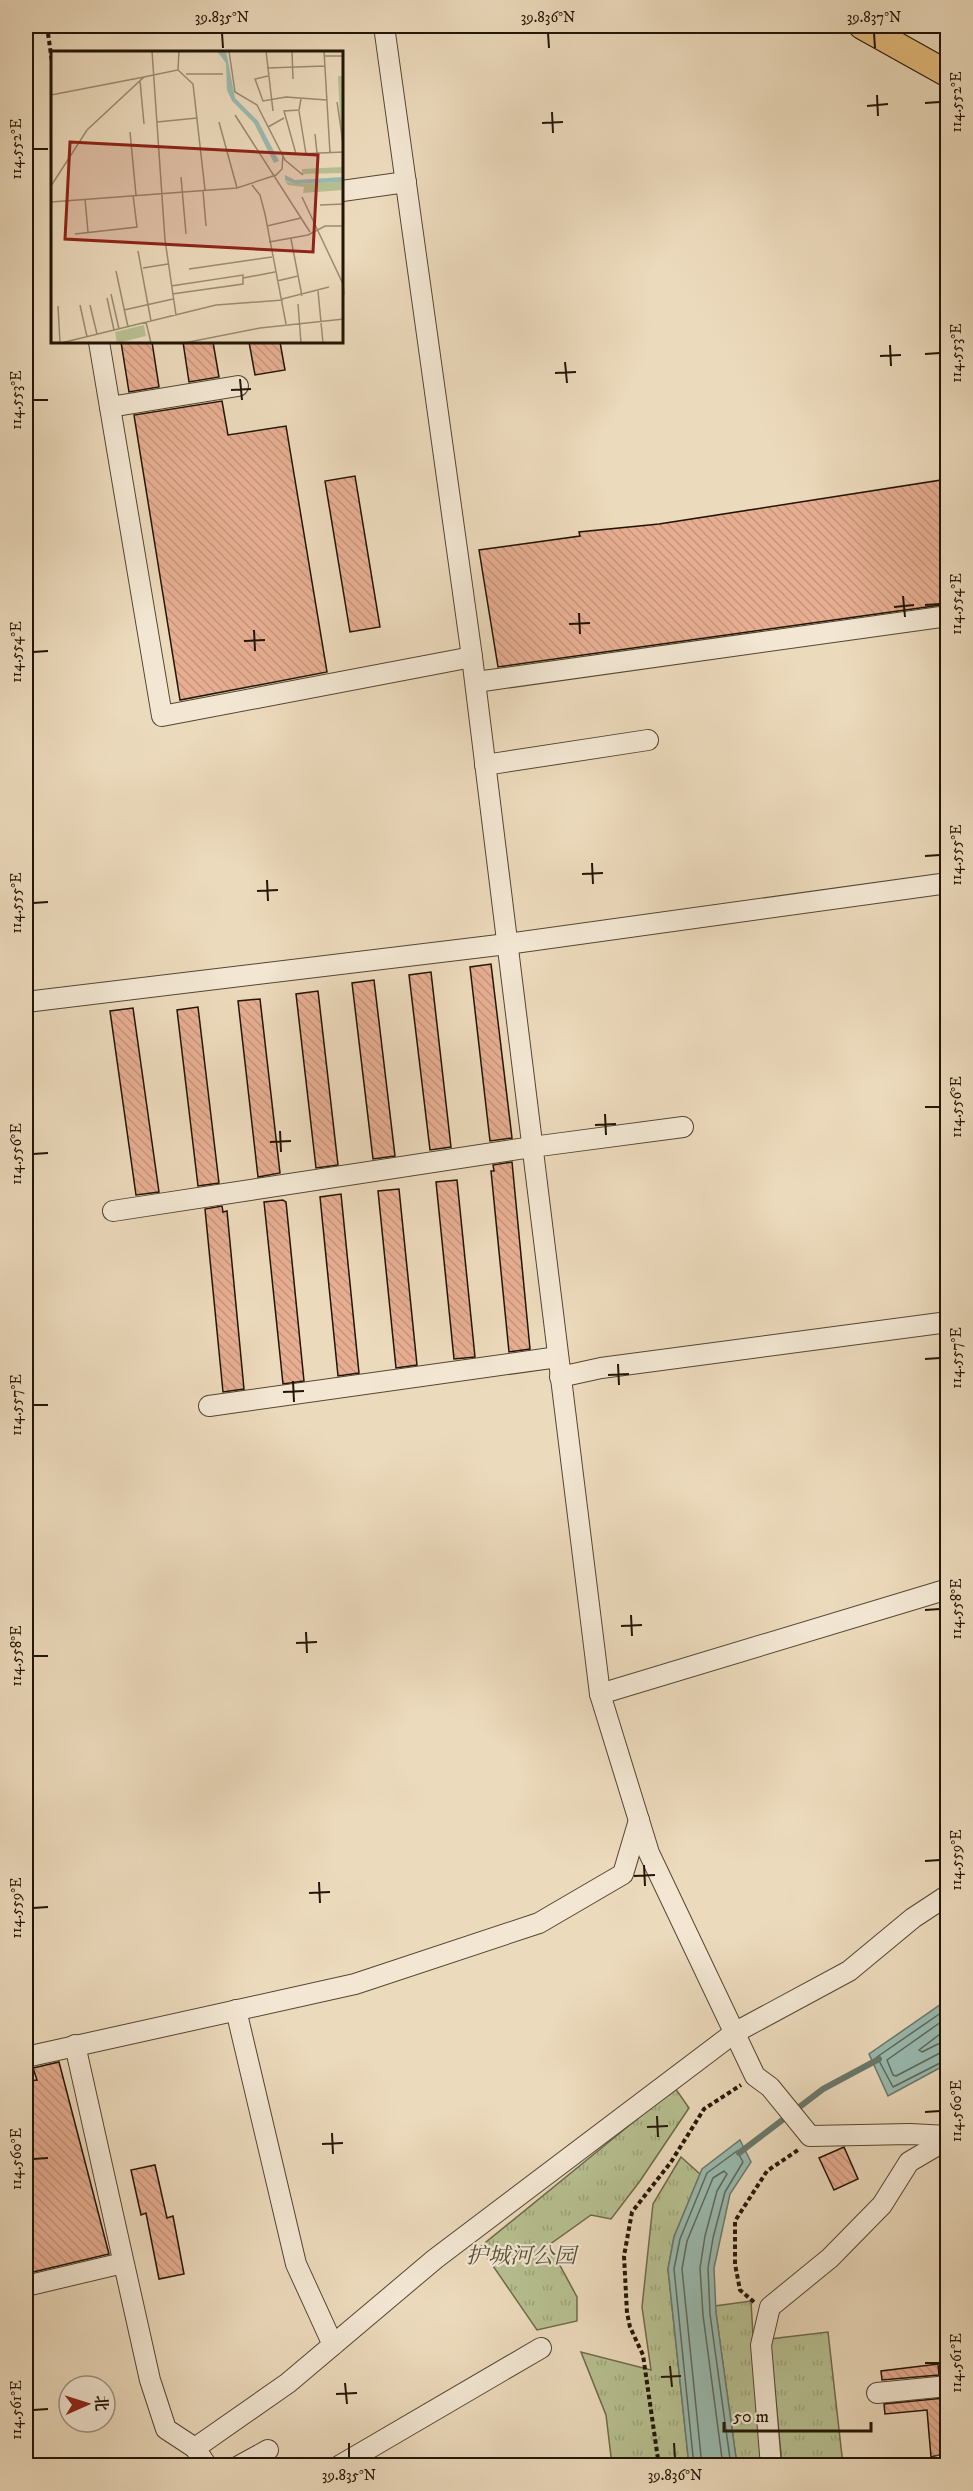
<svg xmlns="http://www.w3.org/2000/svg" width="973" height="2491" viewBox="0 0 973 2491" font-family="'IM FELL DW Pica','Noto Serif SC',serif">
<style>
.park{fill:url(#park-tufts);stroke:#6c6a4a;stroke-width:1.5}
.water{fill:#99bbb1;stroke:#69796c;stroke-width:1.5}
.lines{fill:none;stroke-linecap:round;stroke-linejoin:round}
.shore{stroke:#5e685a;stroke-width:1.5}
.stream{stroke:#69796c;stroke-width:6}
.building{fill:url(#building-back-hatch);stroke:#221504;stroke-width:1.5}
.minor-casing{stroke:#544632;stroke-width:22}
.major-casing{stroke:#221504;stroke-width:28}
.path{stroke:#221504;stroke-width:4;stroke-dasharray:4.5 3;stroke-linecap:butt}
.minor{stroke:#f3e7d3;stroke-width:20}
.major{stroke:#e6bd7e;stroke-width:26}
.ticks{fill:none;stroke:#221504;stroke-width:2}
.labels{text-anchor:middle;dominant-baseline:central;stroke-width:4.5;stroke-linejoin:round;paint-order:stroke}
.park-label{font-size:22px;font-style:italic;fill:#565135;stroke:#f3e7d3}
.inset-road{fill:none;stroke:#9b8b72;stroke-width:1.5}
.view{fill:#8f2418;fill-opacity:0.15;stroke:#8f2418;stroke-width:3}
.inset-edge{fill:none;stroke:#221504;stroke-width:3}
.neatline{fill:none;stroke:#221504;stroke-width:2}
.ticks-label{font-size:15px;text-anchor:middle;fill:#221504}
</style>
<defs>
<pattern id="park-tufts" width="24" height="20" patternUnits="userSpaceOnUse" patternTransform="scale(1.5)"><rect width="24" height="20" fill="#b7c091"/><path d="M3 7l-1-3M5 7V3M7 7l1-3M15 17l-1-3M17 17v-4M19 17l1-3" fill="none" stroke="#9da47b"/></pattern>
<pattern id="building-back-hatch" width="6" height="6" patternUnits="userSpaceOnUse" patternTransform="scale(1.5)"><rect width="6" height="6" fill="#e7ae92"/><path d="M-1 5l2 2M0 0l6 6M5-1l2 2" fill="none" stroke="#c6957c"/></pattern>
</defs>
<rect width="100%" height="100%" fill="#ecdabc"/>
<filter id="stains"><feTurbulence type="fractalNoise" baseFrequency=".00333" numOctaves="4"/><feColorMatrix values="0 0 0 0 .2 0 0 0 0 .09 0 0 0 0 .02 0 0 0 .5 -.17"/></filter>
<radialGradient id="worn" r=".72"><stop offset=".6" stop-color="#630" stop-opacity="0"/><stop offset="1" stop-color="#630" stop-opacity=".3"/></radialGradient>
<g class="park">
<polygon points="675,2088 689,2108 640,2181 611,2219 591,2215 549,2245 577,2297 577,2321 537,2330 480,2247"/>
<polygon points="681,2157 700,2174 674,2237 668,2269 689,2465 612,2465 606,2415 581,2352 651,2370 642,2307 653,2204"/>
<polygon points="751,2301 759,2441 763,2465 737,2465 715,2306"/>
<polygon points="828,2332 843,2465 782,2465 770,2339"/>
</g>
<g class="water">
<polygon points="947,2000 947,2064 888,2096 869,2054"/>
<polygon points="740,2140 751,2162 730,2194 714,2268 716,2313 737,2465 689,2465 668,2269 674,2237 702,2169"/>
</g>
<g class="lines">
<g class="shore">
<polyline points="948,2008 877,2057 893,2087 948,2059"/>
<polyline points="948,2017 887,2060 893,2075 896,2076 940,2053 948,2052"/>
<polyline points="948,2028 919,2050 922,2052 938,2044 948,2043"/>
<polyline points="694,2466 674,2269 680,2239 707,2173 737,2151 743,2162 725,2192 713,2238 708,2268 710,2314 731,2466"/>
<polyline points="702,2466 682,2269 687,2241 713,2178 724,2171 727,2174 717,2191 705,2236 700,2268 703,2315 723,2466"/>
</g>
<polyline class="stream" points="739,2153 823,2089 879,2059"/>
</g>
<g class="building">
<polygon points="121,342 152,342 159,387 129,392"/>
<polygon points="183,342 213,342 219,377 189,382"/>
<polygon points="249,342 280,342 285,370 255,375"/>
<polygon points="222,401 228,435 286,426 327,672 180,700 134,415"/>
<polygon points="355,476 380,627 350,632 325,481"/>
<polygon points="948,479 948,604 498,667 479,550 580,536 579,532 659,524"/>
<polygon points="491,964 512,1138 490,1141 470,967"/>
<polygon points="431,972 451,1147 430,1150 409,975"/>
<polygon points="374,980 395,1156 373,1159 352,983"/>
<polygon points="318,991 338,1165 316,1168 296,994"/>
<polygon points="260,999 280,1173 258,1177 238,1001"/>
<polygon points="198,1007 219,1183 198,1186 177,1010"/>
<polygon points="133,1008 159,1192 136,1195 110,1011"/>
<polygon points="512,1162 530,1349 509,1352 491,1171 494,1171 493,1165"/>
<polygon points="457,1180 475,1357 454,1359 436,1182"/>
<polygon points="399,1189 417,1365 396,1368 378,1191"/>
<polygon points="341,1194 359,1373 338,1376 320,1197"/>
<polygon points="283,1200 286,1202 304,1381 283,1384 264,1202"/>
<polygon points="222,1206 223,1212 227,1211 244,1389 223,1392 205,1209"/>
<polygon points="59,2062 109,2254 33,2272 26,2244 26,2081 37,2080 33,2068"/>
<polygon points="844,2147 858,2179 834,2190 819,2158"/>
<polygon points="155,2165 167,2218 173,2216 184,2274 159,2279 146,2213 141,2215 131,2170"/>
<polygon points="938,2364 939,2375 882,2380 881,2371"/>
<polygon points="944,2398 945,2411 948,2411 948,2453 931,2457 927,2410 885,2414 884,2404"/>
</g>
<g class="lines">
<defs>
<g id="minor">
<polyline points="384,26 472,657 600,1694 649,1853 755,2076 770,2087 810,2136 910,2134 948,2136"/>
<polyline points="342,191 406,182"/>
<polyline points="99,342 162,716 472,657"/>
<polyline points="110,407 238,386"/>
<polyline points="476,682 948,616"/>
<polyline points="485,765 648,740"/>
<polyline points="26,1002 507,944 948,883"/>
<polyline points="113,1211 532,1147 683,1127"/>
<polyline points="560,1377 601,1368 948,1322"/>
<polyline points="209,1406 558,1357"/>
<polyline points="600,1694 948,1589"/>
<polyline points="236,2010 296,2264 333,2345"/>
<polyline points="75,2045 150,2380 166,2429 195,2448 207,2466"/>
<polyline points="26,2057 355,1984 539,1923 623,1874 639,1820"/>
<polyline points="26,2286 123,2263"/>
<polyline points="877,2393 948,2386"/>
<polyline points="195,2448 288,2383 435,2259 734,2033 849,1971 913,1918 948,1895"/>
<polyline points="239,2466 268,2450"/>
<polyline points="339,2466 541,2348"/>
<polyline points="771,2466 761,2345 770,2307 830,2258 882,2205 909,2162 948,2139"/>
<polyline points="939,2466 948,2465"/>
</g>
<polyline id="major" points="862,26 948,74"/>
</defs>
<use href="#minor" class="minor-casing"/>
<use href="#major" class="major-casing"/>
<g class="path">
<polyline points="47,26 52,62"/>
<polyline points="754,2302 740,2290 735,2264 735,2221 767,2171 798,2150"/>
<polyline points="659,2466 643,2355 630,2327 627,2313 624,2256 632,2212 671,2162 704,2109 741,2085"/>
</g>
<use href="#minor" class="minor"/>
<use href="#major" class="major"/>
</g>
<path class="ticks" d="M222,33L223,48M548,33L549,48M874,33L875,48M877,95L878,116M925,103L940,102M867,106L888,104M552,112L553,133M542,123L563,122M33,149H48M890,345L891,366M925,354L940,353M880,356L901,355M565,362L567,383M555,373L576,372M240,379L242,400M231,390L251,389M33,400H48M903,596L905,617M925,605L940,604M894,607L914,605M579,613L580,634M569,624L590,623M254,630L255,651M244,641L265,640M33,652L48,651M925,856L940,855M592,863L593,884M582,874L603,873M267,880L268,901M257,891L278,890M33,903L48,902M925,1107H940M605,1114L606,1135M595,1125L616,1124M280,1131L281,1152M270,1142L291,1141M33,1154L48,1153M925,1359L940,1358M618,1364L619,1385M608,1375L629,1374M293,1381L294,1402M283,1392L304,1391M33,1405H48M925,1610L940,1609M631,1615L632,1636M621,1626L642,1625M306,1632L307,1653M296,1643L317,1642M33,1656H48M925,1861L940,1860M644,1865L645,1886M634,1876L655,1875M319,1882L320,1903M309,1893L330,1892M33,1908L48,1907M925,2112L940,2111M657,2116L658,2137M647,2127L668,2126M332,2133L333,2154M322,2144L343,2143M33,2159L48,2158M925,2363H940M670,2366L672,2387M661,2377L681,2376M345,2383L347,2404M336,2394L357,2393M33,2410L48,2409M349,2443V2458M674,2443L675,2458"/>
<g class="labels">
<g class="park-label">
<text x="521" y="2256">护城河公园</text>
</g>
</g>
<g transform="translate(51 51)">
<rect width="292" height="292" fill="#ecdabc"/>
<path d="M287,25H292V89H290ZM292,116V122L251,123V118ZM234,130L244,133L292,131V139L252,142L253,136L237,134ZM93,274L95,285L66,292L64,281Z" fill="#b7c091"/>
<path d="M166,0H175L184,47L207,70L228,110L223,112L203,72L181,50L176,39L175,12ZM234,124L244,129L292,126V131L244,133L234,129Z" fill="#99bbb1"/>
<path class="inset-road" d="M101,0L114,189L125,264M178,0L184,41L206,54L234,109L252,124M215,0L222,60M241,0L242,28M273,0L279,102M273,5H293M216,17L274,15M127,19L142,33L154,139M135,23H172M217,25L204,28L212,50L235,46L276,49M89,30L93,73M0,44L93,26M250,48L248,59L233,60L245,103L293,101M286,51L292,91M248,60L255,103M184,64L259,181M106,71L146,67M168,71L186,137M217,76L233,67M79,81L85,144M264,83L266,102M130,126L135,183M201,134L209,144L214,163L235,273M0,135L36,79L93,26L127,19L128,0M152,140L155,175M251,146L292,233L293,244M34,148L37,181M0,151L186,137L225,124L231,118L232,104M269,154L293,153M216,175L250,167M24,183L86,176L82,144M240,188L251,245M218,191L257,184L274,175H293M87,200L100,270M92,217L117,213M138,218L221,206M65,220L77,276M192,227L224,221M226,230L247,225M120,235L192,224V233L121,243M267,240L272,292M60,243L68,278M56,247L63,279M231,248L278,236M247,253L250,292M29,254L36,286M39,254L46,283M7,255L9,292M73,259L122,248M95,271L100,292M10,292L165,254L232,249M133,292L209,277L293,268"/>
<path class="view" d="M19,91L267,104L262,201L14,188Z"/>
<rect width="292" height="292" class="inset-edge"/>
</g>
<rect width="973" height="2491" fill="none" stroke="#ecdabc" stroke-width="66"/>
<g transform="translate(87 2404) rotate(87)"><circle r="28" fill="#f3e7d3" stroke="#9f9380" stroke-width="1.5"/>
<path d="M0-4.5L10 22L0 15L-10 22Z" fill="#8f2418"/>
<text y="-9" font-size="16" font-weight="bold" text-anchor="middle" fill="#221504">北</text>
</g>
<path d="M724 2422v9h147v-9" fill="none" stroke="#221504" stroke-width="3"/>
<text x="733" y="2422" font-size="18" fill="#221504" stroke="#f3e7d3" stroke-width="4.5" paint-order="stroke">50 m</text>
<rect x="33" y="33" width="907" height="2425" class="neatline"/>
<g class="ticks-label">
<text x="222" y="22">39.835°N</text>
<text x="548" y="22">39.836°N</text>
<text x="874" y="22">39.837°N</text>
<text transform="translate(956 102) rotate(-90)" y="5">114.552°E</text>
<text transform="translate(16 149) rotate(-90)" y="5">114.552°E</text>
<text transform="translate(956 353) rotate(-90)" y="5">114.553°E</text>
<text transform="translate(16 400) rotate(-90)" y="5">114.553°E</text>
<text transform="translate(956 604) rotate(-90)" y="5">114.554°E</text>
<text transform="translate(16 652) rotate(-90)" y="5">114.554°E</text>
<text transform="translate(956 855) rotate(-90)" y="5">114.555°E</text>
<text transform="translate(16 903) rotate(-90)" y="5">114.555°E</text>
<text transform="translate(956 1107) rotate(-90)" y="5">114.556°E</text>
<text transform="translate(16 1154) rotate(-90)" y="5">114.556°E</text>
<text transform="translate(956 1358) rotate(-90)" y="5">114.557°E</text>
<text transform="translate(16 1405) rotate(-90)" y="5">114.557°E</text>
<text transform="translate(956 1609) rotate(-90)" y="5">114.558°E</text>
<text transform="translate(16 1656) rotate(-90)" y="5">114.558°E</text>
<text transform="translate(956 1860) rotate(-90)" y="5">114.559°E</text>
<text transform="translate(16 1908) rotate(-90)" y="5">114.559°E</text>
<text transform="translate(956 2111) rotate(-90)" y="5">114.560°E</text>
<text transform="translate(16 2159) rotate(-90)" y="5">114.560°E</text>
<text transform="translate(956 2363) rotate(-90)" y="5">114.561°E</text>
<text transform="translate(16 2410) rotate(-90)" y="5">114.561°E</text>
<text x="349" y="2480">39.835°N</text>
<text x="675" y="2480">39.836°N</text>
</g>
<rect width="100%" height="100%" filter="url(#stains)"/>
<rect width="100%" height="100%" fill="url(#worn)"/>
</svg>
